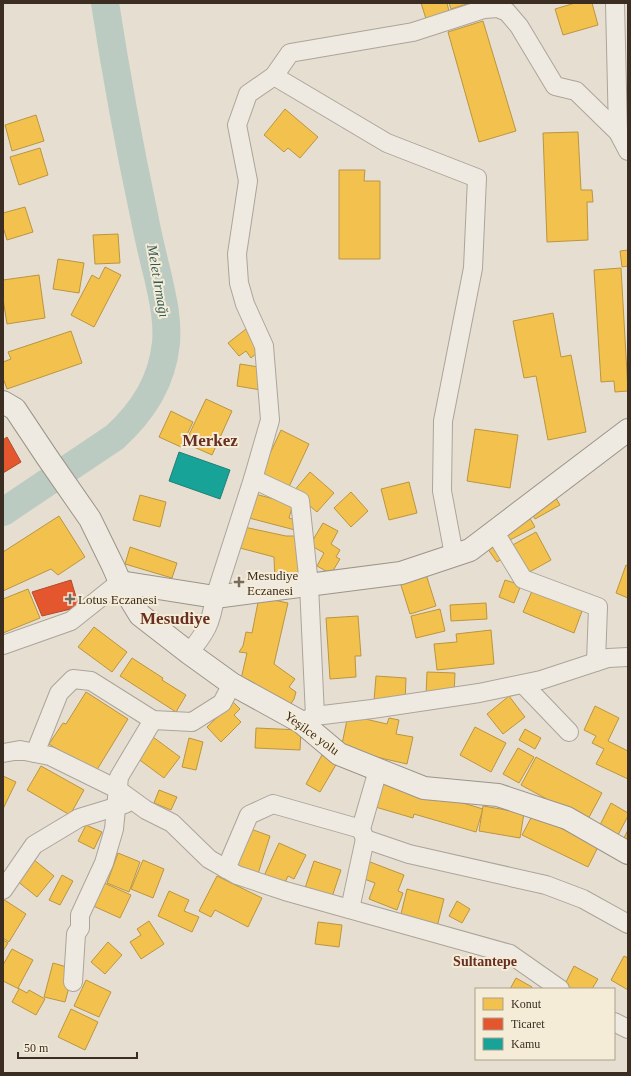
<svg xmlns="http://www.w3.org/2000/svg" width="631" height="1076" viewBox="0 0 631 1076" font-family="'Times New Roman',serif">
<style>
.homes{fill:#f2c14e;stroke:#bb9540}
.shops{fill:#e4572e;stroke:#b14a2a}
.public{fill:#17a398;stroke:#228074}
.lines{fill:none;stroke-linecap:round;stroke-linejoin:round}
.river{stroke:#bbcbc1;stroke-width:28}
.street-casing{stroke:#aba499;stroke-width:20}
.secondary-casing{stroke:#9b9489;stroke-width:24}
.street{stroke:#eeeae2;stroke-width:18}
.secondary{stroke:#eeeae2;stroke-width:22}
.poi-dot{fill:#776b5f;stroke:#f5ecd8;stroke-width:1.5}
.labels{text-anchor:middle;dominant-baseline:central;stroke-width:4;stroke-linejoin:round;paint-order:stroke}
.poi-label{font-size:13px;fill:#3b2d21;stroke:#f5ecd8;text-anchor:start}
.street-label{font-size:13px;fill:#3b2d21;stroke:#f5ecd8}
.water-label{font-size:14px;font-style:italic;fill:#305a56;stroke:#f5ecd8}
.neighbourhood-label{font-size:14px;font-weight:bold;fill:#672e21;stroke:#f5ecd8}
.district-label{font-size:17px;font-weight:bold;fill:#672e21;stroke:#f5ecd8}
</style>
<rect width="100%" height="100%" fill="#e6dfd1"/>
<g class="homes">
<polygon points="421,3 447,3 450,15 427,22"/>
<polygon points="449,3 470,3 451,9"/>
<polygon points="575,3 592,3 598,25 563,35 555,9"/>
<polygon points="483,21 516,131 479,142 448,32"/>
<polygon points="285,109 318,137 300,158 288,148 284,152 264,135"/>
<polygon points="36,115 44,141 12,151 5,125"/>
<polygon points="578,132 581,190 592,190 593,202 587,202 588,240 547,242 543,133"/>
<polygon points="40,148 48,175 19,185 10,157"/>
<polygon points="339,170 365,170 364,181 380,181 380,259 339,259"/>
<polygon points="25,207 33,232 7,240 3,227 3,213"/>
<polygon points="118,234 120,263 95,264 93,235"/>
<polygon points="628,250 628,266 622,267 620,251"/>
<polygon points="58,259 84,263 79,293 53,289"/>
<polygon points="105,267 121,275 94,327 71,315 92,275 99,279"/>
<polygon points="621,268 628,391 615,392 614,381 601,382 594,270"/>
<polygon points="39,275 45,318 7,324 3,299 3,280"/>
<polygon points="553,313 561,357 571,355 586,432 548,440 536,376 524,378 513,321"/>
<polygon points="246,329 262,349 251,358 246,351 239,356 228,343"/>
<polygon points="71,331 82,363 7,389 3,378 3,362 11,359 8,352"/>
<polygon points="240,364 265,368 261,390 237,386"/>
<polygon points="206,399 232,411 212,455 185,443"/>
<polygon points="171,411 193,422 181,447 159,437"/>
<polygon points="475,429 518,435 510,488 467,481"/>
<polygon points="281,430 309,444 287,491 259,477"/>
<polygon points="310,472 334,493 317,512 293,492"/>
<polygon points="409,482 417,513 389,520 381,489"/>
<polygon points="351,492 368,511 351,527 334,508"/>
<polygon points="553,493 560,505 535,519 528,507"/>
<polygon points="255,494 293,504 289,518 298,521 295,530 249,518"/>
<polygon points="140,495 166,502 160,527 133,520"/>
<polygon points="527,513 535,527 508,541 501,527"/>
<polygon points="59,516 85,557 58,575 51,569 3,591 3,552"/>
<polygon points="323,523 338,531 331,544 340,550 336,557 340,559 331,574 317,566 324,553 310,545"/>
<polygon points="244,527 286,536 297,536 299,580 275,583 274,557 240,548"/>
<polygon points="536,532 551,560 524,575 509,547"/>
<polygon points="495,542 505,557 497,562 487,548"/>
<polygon points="130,547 177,563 172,578 125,564"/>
<polygon points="626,565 628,566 628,598 616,593"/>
<polygon points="425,571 436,606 410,614 399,579"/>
<polygon points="505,580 521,585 514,603 499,597"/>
<polygon points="28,589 40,618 3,633 3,599"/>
<polygon points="532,591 582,611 574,633 523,612"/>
<polygon points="259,597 288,603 274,664 295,679 289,687 296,692 294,699 287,710 241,679 247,653 239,652 243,646 246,632 252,633"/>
<polygon points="486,603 487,619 451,621 450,605"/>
<polygon points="440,609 445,631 416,638 411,616"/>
<polygon points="358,616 361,656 355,656 356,677 330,679 326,618"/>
<polygon points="94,627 127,652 112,672 78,647"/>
<polygon points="491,630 494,664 437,670 434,644 457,642 456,634"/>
<polygon points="132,658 163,678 162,680 186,695 176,712 120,676"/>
<polygon points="427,672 455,673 454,696 426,695"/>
<polygon points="376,676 406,678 405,703 374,701"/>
<polygon points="86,692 128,719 95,773 49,744 63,723 66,724"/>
<polygon points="509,696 525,717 503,734 487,714"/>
<polygon points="233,702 240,709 234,715 241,722 221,742 207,727"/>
<polygon points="595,706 619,718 608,741 628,751 628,779 596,764 604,749 592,743 596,736 584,730"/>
<polygon points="348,715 387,724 389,718 399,720 396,734 413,737 407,764 341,749"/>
<polygon points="475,727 506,743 491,772 460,755"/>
<polygon points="256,728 301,730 300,750 255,748"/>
<polygon points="525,729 541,738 535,749 519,740"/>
<polygon points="153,737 180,757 164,778 137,758"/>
<polygon points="189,738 203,742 196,770 182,767"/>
<polygon points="518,748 534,757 519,783 503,774"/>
<polygon points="322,755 337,763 320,792 306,784"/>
<polygon points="536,757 602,793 587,821 521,785"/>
<polygon points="41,766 84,790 70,815 27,790"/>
<polygon points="3,776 16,782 3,809"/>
<polygon points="380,778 483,809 476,832 414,814 413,818 372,806"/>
<polygon points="159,790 177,797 171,810 154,803"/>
<polygon points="611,803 628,813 628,816 618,835 600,825"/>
<polygon points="483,806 524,813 520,838 479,831"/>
<polygon points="533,814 598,847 588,867 522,835"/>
<polygon points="86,825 102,832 94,849 78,841"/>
<polygon points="248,828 270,836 257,877 234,870"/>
<polygon points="628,830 628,840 624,838"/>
<polygon points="279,843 306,855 294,879 288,876 283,887 263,878"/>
<polygon points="118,853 140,862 129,892 107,883"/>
<polygon points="33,859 54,876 37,897 16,880"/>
<polygon points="143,860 164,869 153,898 131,889"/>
<polygon points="365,860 404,875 398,891 403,893 397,910 369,899 375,883 359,877"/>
<polygon points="314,861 341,870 331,900 304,891"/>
<polygon points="62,875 73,881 60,905 49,900"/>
<polygon points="217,876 262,898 248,927 215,910 211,917 199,911"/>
<polygon points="102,882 131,895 120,918 91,905"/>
<polygon points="407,889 444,899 437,927 400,918"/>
<polygon points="169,891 189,900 184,911 199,917 192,932 158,916"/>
<polygon points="3,899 26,914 9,942 3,938"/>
<polygon points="457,901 470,909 462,923 449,916"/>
<polygon points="149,921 164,944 141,959 130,942 141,935 137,929"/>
<polygon points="318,922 342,925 339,947 315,944"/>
<polygon points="3,940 8,943 3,951"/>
<polygon points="108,942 122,955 105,974 91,962"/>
<polygon points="12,949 33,960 18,988 27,993 29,990 45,999 36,1015 12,1002 19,989 3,981 3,965"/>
<polygon points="624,956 628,958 628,990 611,980"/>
<polygon points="53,963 74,969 65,1002 44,997"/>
<polygon points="574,966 598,979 592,989 563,988"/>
<polygon points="516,978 532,987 531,989 510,989"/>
<polygon points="86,980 111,992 99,1017 74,1006"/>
<polygon points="71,1009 98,1022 85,1050 58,1037"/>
</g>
<g class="shops">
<polygon points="7,437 21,462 3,473 3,440"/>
<polygon points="71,580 79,607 42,616 32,592"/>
</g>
<polygon class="public" points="179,452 230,470 220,499 169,481"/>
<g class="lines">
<path class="river" d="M3,512L115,437C143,411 162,382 166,343C168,321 163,299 158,277C153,257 148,236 144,215C129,145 116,74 105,3"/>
<defs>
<g id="street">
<polyline points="615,3 618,132"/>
<polyline points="274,76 387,143 477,178 473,268 443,421 442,491 454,555"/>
<polyline points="253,479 300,501 309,585 315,716"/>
<polyline points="494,531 523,579 598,607 596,662"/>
<polyline points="3,645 71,621 120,582"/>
<path d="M189,653C206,632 211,624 215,597L253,479L270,420L264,346L245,304L239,283L237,254L248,181L237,125L248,94L274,76L290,53L413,32L484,9L498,8L507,12L519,26L555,86L576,91L618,132L628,151"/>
<polyline points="523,684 569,732"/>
<polyline points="301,722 315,716 372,709 479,693 541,680 608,658 628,657"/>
<polyline points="3,753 20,750 50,756 117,789 146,810 172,823 209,859 237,875 285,891 510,954 560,989"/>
<polyline points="35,753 59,693 73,679 91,681 153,720 192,722 222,703 232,684"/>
<polyline points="365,839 409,854 546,885 583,899 628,924"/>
<polyline points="226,869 249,815 273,804 361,829"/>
<polyline points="3,890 34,845 79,818 125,804"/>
<polyline points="350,909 365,839 361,829 378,770"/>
<polyline points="73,982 76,934 80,928 80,915 104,863 114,829 119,777 153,720"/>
<polyline points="614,1022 628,1029"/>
</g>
<g id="secondary">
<polyline points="3,402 15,409 47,457 90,519 113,566 120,582 140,615 189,653 232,684 301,722 339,754 424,788 498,795 567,818 628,853"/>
<polyline points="120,582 215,597 401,573 470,550 628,430"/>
</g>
</defs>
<use href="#street" class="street-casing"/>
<use href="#secondary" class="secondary-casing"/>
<use href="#street" class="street"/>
<use href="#secondary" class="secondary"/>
</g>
<g class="poi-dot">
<path d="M237 576h4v4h4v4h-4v4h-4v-4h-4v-4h4z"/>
<path d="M68 593h4v4h4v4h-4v4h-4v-4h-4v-4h4z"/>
</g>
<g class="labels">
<g class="poi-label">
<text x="247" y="575">Mesudiye<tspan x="247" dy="15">Eczanesi</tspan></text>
<text x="78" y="599">Lotus Eczanesi</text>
</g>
<g class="street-label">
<text transform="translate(312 733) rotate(36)">Yeşilce yolu</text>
</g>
<g class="water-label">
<text transform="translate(158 281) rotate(80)">Melet Irmağı</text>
</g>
<g class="neighbourhood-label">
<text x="485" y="961">Sultantepe</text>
</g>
<g class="district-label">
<text x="210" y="440">Merkez</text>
<text x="175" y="618">Mesudiye</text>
</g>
</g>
<rect width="631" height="1076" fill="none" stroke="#3b2d21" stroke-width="8"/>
<rect x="475" y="988" width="140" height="72" fill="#f5ecd8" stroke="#aba08f"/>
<rect x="483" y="998" width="20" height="12" fill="#f2c14e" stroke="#aba08f"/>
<text x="511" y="1008" font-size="12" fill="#3b2d21">Konut</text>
<rect x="483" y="1018" width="20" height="12" fill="#e4572e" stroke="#aba08f"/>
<text x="511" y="1028" font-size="12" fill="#3b2d21">Ticaret</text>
<rect x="483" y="1038" width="20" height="12" fill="#17a398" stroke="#aba08f"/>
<text x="511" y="1048" font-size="12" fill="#3b2d21">Kamu</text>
<path d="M18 1052v6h119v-6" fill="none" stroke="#3b2d21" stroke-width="2"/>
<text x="24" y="1052" font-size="12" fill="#3b2d21" stroke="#f5ecd8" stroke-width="3" paint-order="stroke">50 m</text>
</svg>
